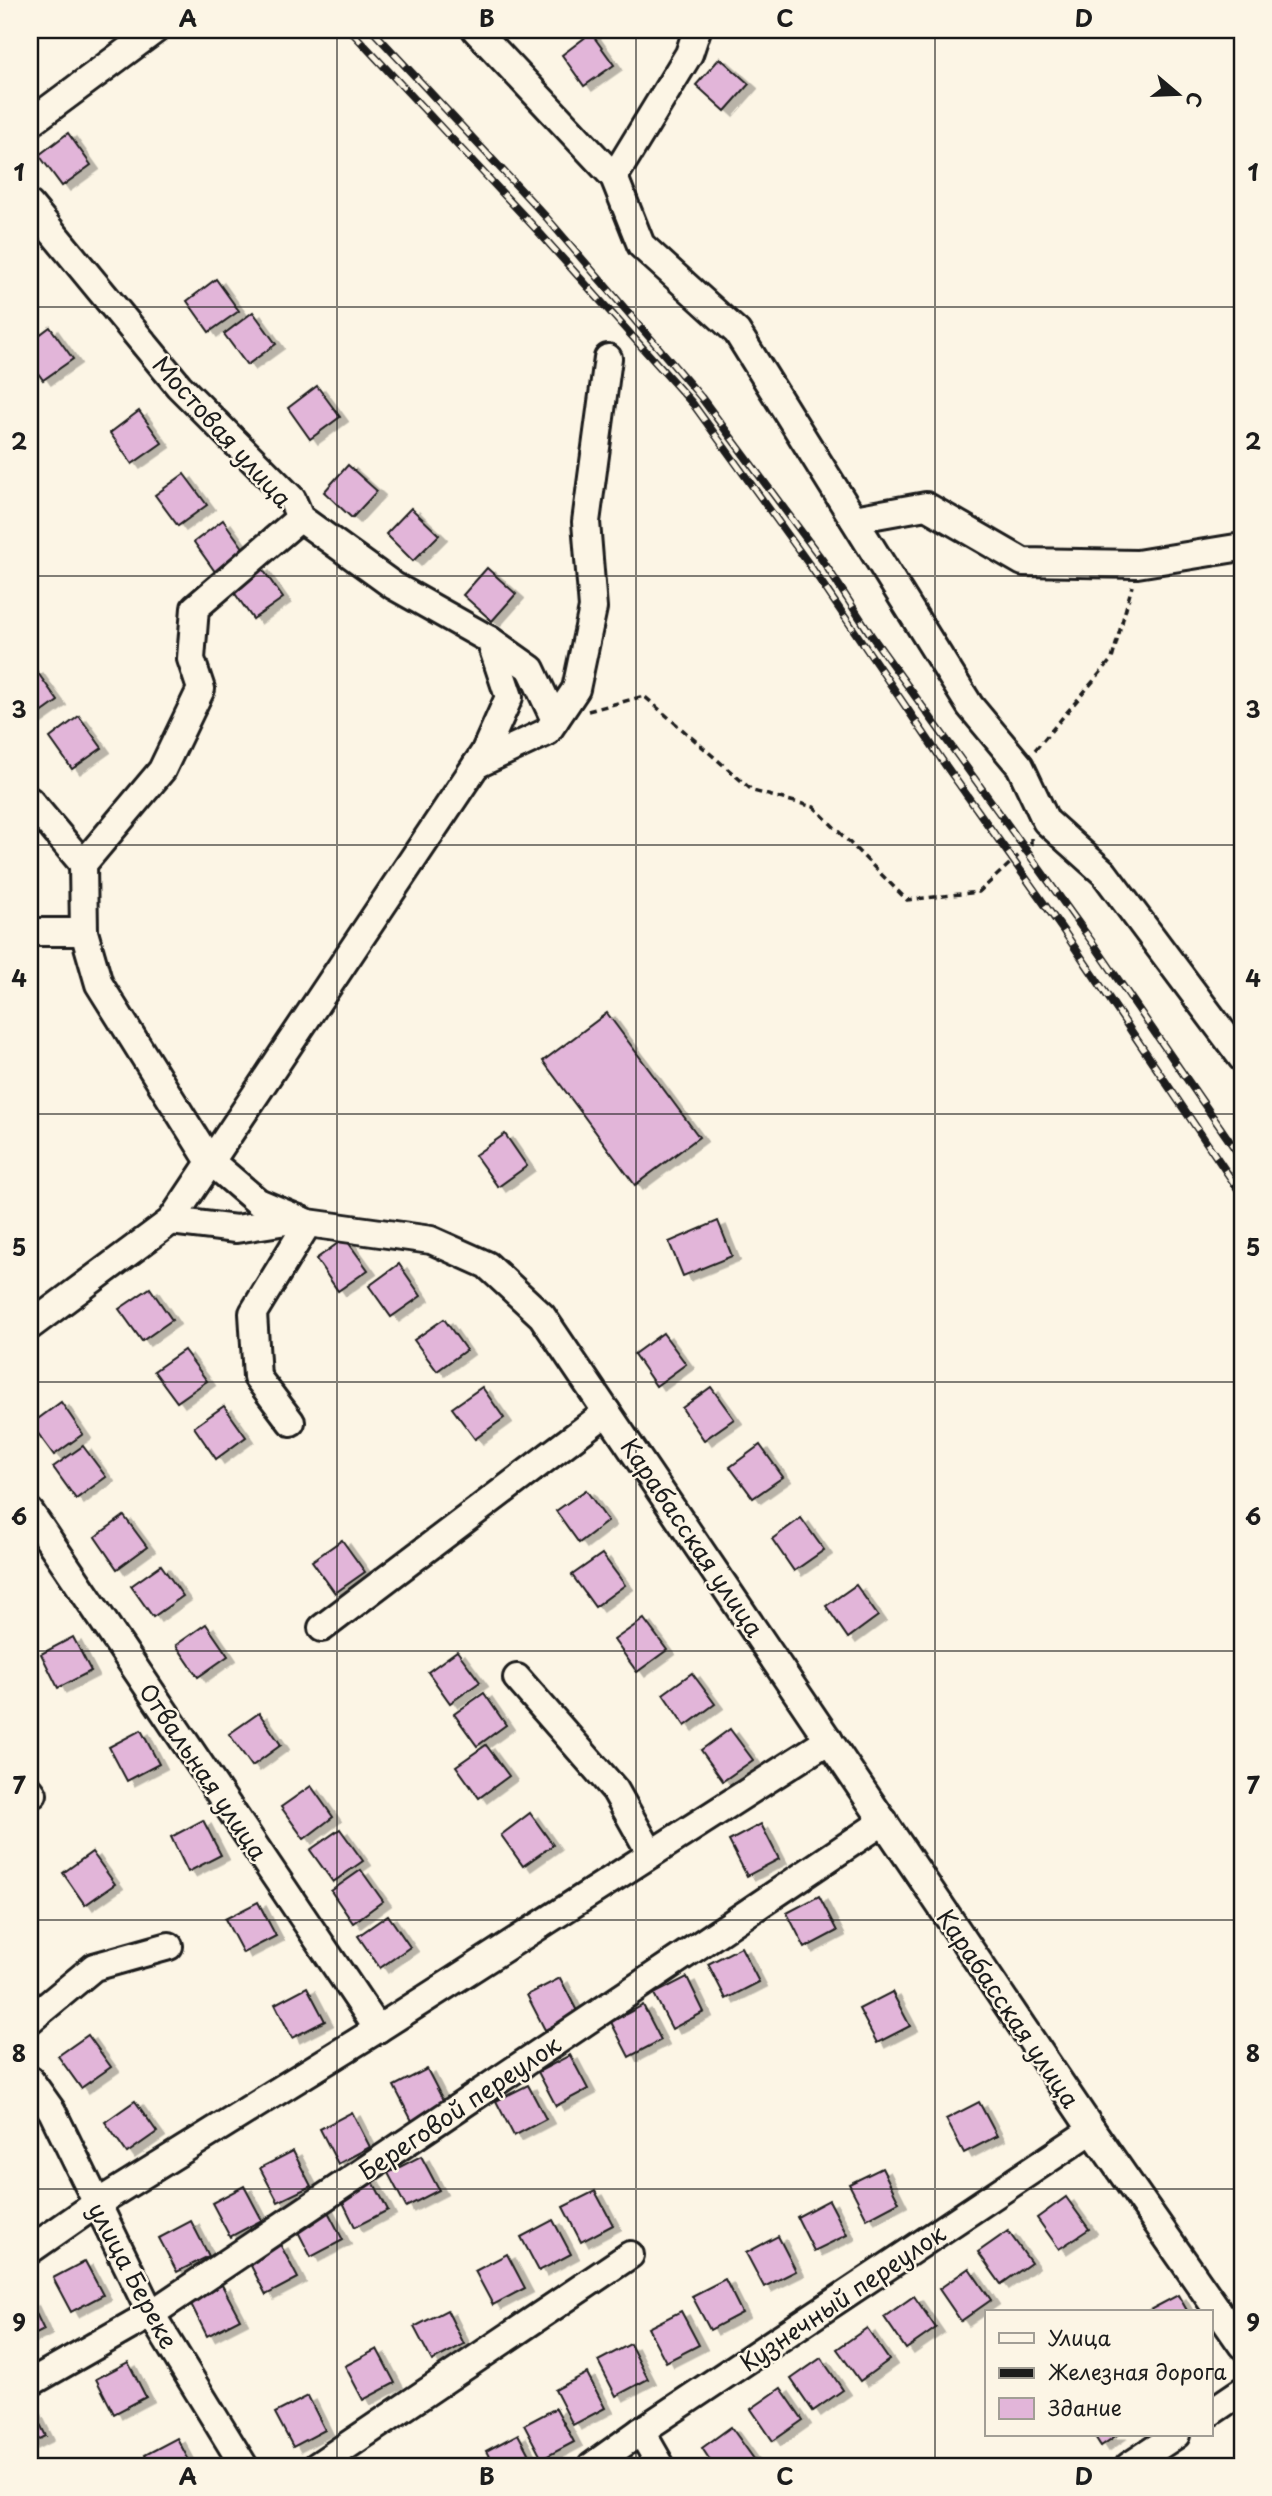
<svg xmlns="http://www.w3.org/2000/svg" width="1272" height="2496" viewBox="0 0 1272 2496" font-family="'Playpen Sans',sans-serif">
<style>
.building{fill:#e2b5d9;stroke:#1c1c1c;stroke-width:2;filter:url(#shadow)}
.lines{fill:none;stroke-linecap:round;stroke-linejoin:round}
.minor-casing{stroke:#1c1c1c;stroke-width:32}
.path{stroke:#1c1c1c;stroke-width:3.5;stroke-dasharray:7 5;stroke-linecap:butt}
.minor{stroke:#fcf5e5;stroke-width:26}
.rail-casing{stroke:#1c1c1c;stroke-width:8}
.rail{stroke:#fcf5e5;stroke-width:5;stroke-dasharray:16;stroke-linecap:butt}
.grid{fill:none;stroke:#1c1c1c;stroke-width:2;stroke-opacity:0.55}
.labels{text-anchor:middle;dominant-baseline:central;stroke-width:5;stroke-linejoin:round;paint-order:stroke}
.street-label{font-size:24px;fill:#1c1c1c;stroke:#fcf5e5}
.neatline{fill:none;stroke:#1c1c1c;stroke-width:2.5}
.grid-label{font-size:23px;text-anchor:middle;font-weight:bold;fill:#1c1c1c}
</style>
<defs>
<filter id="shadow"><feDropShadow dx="8" dy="4.5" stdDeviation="0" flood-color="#0004"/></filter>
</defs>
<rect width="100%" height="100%" fill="#fcf5e5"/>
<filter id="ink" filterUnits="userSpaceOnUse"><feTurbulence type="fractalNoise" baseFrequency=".0143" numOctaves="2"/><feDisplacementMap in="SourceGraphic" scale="14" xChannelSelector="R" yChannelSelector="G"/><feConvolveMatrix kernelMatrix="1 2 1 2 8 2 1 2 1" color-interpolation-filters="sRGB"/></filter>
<g filter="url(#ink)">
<g class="building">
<polygon points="591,33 614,65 584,86 562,55"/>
<polygon points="720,58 749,84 725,111 696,85"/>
<polygon points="68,133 91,165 62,186 39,155"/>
<polygon points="216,279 239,311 209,332 187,301"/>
<polygon points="253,312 276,344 247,365 224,334"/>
<polygon points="50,327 73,359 43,380 30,362 30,342"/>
<polygon points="317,386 340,417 310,439 288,408"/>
<polygon points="139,411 162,443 132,464 110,433"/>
<polygon points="348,465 377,491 352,518 324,492"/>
<polygon points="184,474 207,505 178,526 155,495"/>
<polygon points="411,508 439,535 413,561 386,534"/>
<polygon points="223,520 246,552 216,573 194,542"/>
<polygon points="261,567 283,598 253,619 231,588"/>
<polygon points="487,568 516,594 492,621 463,595"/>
<polygon points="35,669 58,701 30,721 30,673"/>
<polygon points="79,716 102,748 72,769 50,738"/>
<polygon points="607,1013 699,1137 635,1185 543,1061"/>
<polygon points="505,1134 527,1166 498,1187 475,1155"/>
<polygon points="718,1221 732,1256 683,1276 669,1242"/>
<polygon points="345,1238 368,1270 338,1291 316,1259"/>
<polygon points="399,1264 421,1296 391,1317 369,1286"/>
<polygon points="150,1288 172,1320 142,1341 119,1309"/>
<polygon points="444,1319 466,1350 437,1371 414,1340"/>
<polygon points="663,1333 686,1364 656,1386 634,1354"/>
<polygon points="184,1350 207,1381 177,1402 154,1371"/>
<polygon points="482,1387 504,1418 475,1439 452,1408"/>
<polygon points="711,1387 734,1419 704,1440 682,1408"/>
<polygon points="61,1402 83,1434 54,1455 31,1424"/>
<polygon points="224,1406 246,1437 216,1459 194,1427"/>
<polygon points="760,1445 783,1477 753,1498 730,1467"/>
<polygon points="83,1446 106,1477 76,1499 53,1467"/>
<polygon points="586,1490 608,1521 579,1543 556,1511"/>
<polygon points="124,1516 147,1547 117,1569 95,1537"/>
<polygon points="801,1518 824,1550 794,1571 772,1539"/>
<polygon points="342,1540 365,1572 335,1593 312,1561"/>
<polygon points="602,1554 625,1585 595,1607 572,1575"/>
<polygon points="161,1565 183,1596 153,1617 131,1586"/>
<polygon points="856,1585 878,1616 848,1638 826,1606"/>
<polygon points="644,1619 667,1650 637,1672 614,1640"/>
<polygon points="206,1624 228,1656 198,1677 176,1645"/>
<polygon points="73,1637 91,1671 58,1688 41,1654"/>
<polygon points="457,1651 480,1682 450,1703 428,1672"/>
<polygon points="692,1673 715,1704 685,1726 663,1694"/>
<polygon points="484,1693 506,1725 477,1746 454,1714"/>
<polygon points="259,1713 281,1745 252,1766 229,1734"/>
<polygon points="730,1729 753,1760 723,1781 701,1750"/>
<polygon points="141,1730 159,1764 127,1781 109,1747"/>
<polygon points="486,1745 509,1776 479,1798 456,1766"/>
<polygon points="311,1786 333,1817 304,1839 281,1807"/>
<polygon points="530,1813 553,1845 523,1866 501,1835"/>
<polygon points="203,1820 221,1855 188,1872 171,1837"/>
<polygon points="761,1824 779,1859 747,1876 729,1841"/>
<polygon points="340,1829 363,1861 333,1882 310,1850"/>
<polygon points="92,1852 115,1884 85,1905 63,1873"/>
<polygon points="361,1870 383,1901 353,1923 331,1891"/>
<polygon points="819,1896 837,1931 805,1948 787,1913"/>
<polygon points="258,1902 276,1936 243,1953 225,1919"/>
<polygon points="388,1915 410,1947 380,1968 358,1936"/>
<polygon points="741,1947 759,1982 726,1999 708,1964"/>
<polygon points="687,1977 704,2012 672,2029 654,1994"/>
<polygon points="560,1978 578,2013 545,2030 527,1995"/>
<polygon points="307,1987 325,2021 292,2038 275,2004"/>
<polygon points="892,1992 910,2026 877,2043 859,2009"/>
<polygon points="643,2005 661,2040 629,2057 611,2022"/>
<polygon points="88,2035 111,2067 81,2088 58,2056"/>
<polygon points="570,2055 588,2089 556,2106 538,2072"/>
<polygon points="427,2069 445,2104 412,2121 394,2086"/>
<polygon points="528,2085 546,2119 514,2136 496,2101"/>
<polygon points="135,2101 157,2132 127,2153 105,2122"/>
<polygon points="979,2102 997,2136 964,2153 946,2119"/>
<polygon points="352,2112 370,2147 338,2164 320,2129"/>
<polygon points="293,2151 311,2186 278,2202 260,2168"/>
<polygon points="421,2156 439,2190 406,2207 388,2173"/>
<polygon points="882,2168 899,2202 867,2219 849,2184"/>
<polygon points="370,2176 388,2210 355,2227 338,2192"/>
<polygon points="244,2186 262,2220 230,2237 212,2203"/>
<polygon points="595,2191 613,2225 581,2242 563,2207"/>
<polygon points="1066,2197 1089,2229 1059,2249 1037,2218"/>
<polygon points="829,2200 847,2235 814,2251 797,2217"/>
<polygon points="325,2206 343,2240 311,2257 293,2222"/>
<polygon points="553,2220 571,2254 539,2271 521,2237"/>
<polygon points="191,2221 209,2256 177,2272 159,2238"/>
<polygon points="1008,2231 1031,2263 1001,2284 978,2252"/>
<polygon points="778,2236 796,2271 764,2287 746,2253"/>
<polygon points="280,2244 298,2278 266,2295 248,2260"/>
<polygon points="507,2254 525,2288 493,2305 475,2271"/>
<polygon points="85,2261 103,2295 71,2312 53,2278"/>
<polygon points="969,2268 991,2300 961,2321 939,2289"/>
<polygon points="725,2279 742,2313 710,2330 692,2296"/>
<polygon points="222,2285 240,2319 207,2336 190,2302"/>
<polygon points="1178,2295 1188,2312 1146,2312"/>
<polygon points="914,2296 936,2328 906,2349 884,2317"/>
<polygon points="30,2301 44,2330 30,2337"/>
<polygon points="447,2310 464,2344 432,2361 414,2327"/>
<polygon points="681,2311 699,2345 666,2362 648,2328"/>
<polygon points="867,2328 889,2360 860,2381 837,2349"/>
<polygon points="630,2344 648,2379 616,2396 598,2361"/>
<polygon points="377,2349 395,2383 363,2400 345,2366"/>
<polygon points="821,2358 843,2390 813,2411 791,2379"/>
<polygon points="128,2362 146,2397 114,2414 96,2379"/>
<polygon points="587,2373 605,2408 573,2425 555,2390"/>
<polygon points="781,2388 803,2420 773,2441 751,2409"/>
<polygon points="308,2396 325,2430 293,2447 275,2413"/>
<polygon points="30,2404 46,2436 30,2444"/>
<polygon points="556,2408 574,2442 542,2459 524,2425"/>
<polygon points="731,2427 754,2459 743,2466 714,2466 702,2448"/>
<polygon points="518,2434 535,2466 494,2466 486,2451"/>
<polygon points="1094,2435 1117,2435 1101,2446"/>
<polygon points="177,2438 192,2466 151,2466 145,2455"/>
</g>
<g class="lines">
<defs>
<g id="minor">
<polyline points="476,30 614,177 641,245 737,332 970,706 1020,766 1046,821 1104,873 1242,1058"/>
<polyline points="30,123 155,30"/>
<polyline points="614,177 689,54 697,30"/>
<polyline points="30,205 179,386 292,499 300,518 394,586 490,640 509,697 484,753 171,1221 30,1326"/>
<polyline points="854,519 926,506 1023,562 1137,564 1242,547"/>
<polyline points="490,640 531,669 555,720"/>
<polyline points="476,765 547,732 576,689 593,608 586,522 608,358"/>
<polyline points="30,801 83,864"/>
<polyline points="83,864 84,932 99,984 209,1160 258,1202 308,1223 431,1240 487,1265 542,1316 1092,2130 1242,2345"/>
<polyline points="83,864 162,770 201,689 191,659 195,608 300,518"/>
<polyline points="30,932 84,932"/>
<polyline points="171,1221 236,1229 299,1219"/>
<polyline points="291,1422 257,1377 253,1313 308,1223"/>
<polyline points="30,1512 378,2029"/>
<polyline points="322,1628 607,1412"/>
<polyline points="517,1678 615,1790 651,1854"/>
<polyline points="30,1790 33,1794"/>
<polyline points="30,2020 94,1967 169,1946"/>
<polyline points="30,2080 52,2111 151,2314 244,2466"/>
<polyline points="30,2250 96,2204 378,2029 829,1740"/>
<polyline points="30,2383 151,2314 884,1821"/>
<polyline points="1211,2412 1242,2391"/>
<polyline points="641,2431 661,2466"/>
<polyline points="317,2466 630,2255"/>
<polyline points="592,2466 641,2431 1092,2130"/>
<polyline points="1129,2466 1176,2435"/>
</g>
</defs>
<use href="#minor" class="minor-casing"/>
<g class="path">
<polyline points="588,711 644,696 753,791 814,807 907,900 979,892 1031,844 1031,838"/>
<polyline points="1035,750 1112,659 1132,586"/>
</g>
<use href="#minor" class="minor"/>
<defs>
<g id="rail">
<polyline points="350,30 536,229 693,404 811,567 946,766 1065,933 1242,1195"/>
<polyline points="372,30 546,217 701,397 823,561 871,635 1095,946 1242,1159"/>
</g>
</defs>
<use href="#rail" class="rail-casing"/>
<use href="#rail" class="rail"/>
</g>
</g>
<path class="grid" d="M337,30V2466M636,30V2466M935,30V2466M30,307H1242M30,576H1242M30,845H1242M30,1114H1242M30,1382H1242M30,1651H1242M30,1920H1242M30,2189H1242"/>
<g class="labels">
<g class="street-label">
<text transform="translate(223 431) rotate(48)">Мостовая улица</text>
<text transform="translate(693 1537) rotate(56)">Карабасская улица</text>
<text transform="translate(204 1771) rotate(56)">Отвальная улица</text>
<text transform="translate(1009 2008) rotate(56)">Карабасская улица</text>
<text transform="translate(459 2107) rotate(-34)">Береговой переулок</text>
<text transform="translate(134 2275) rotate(62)">улица Береке</text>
<text transform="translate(842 2297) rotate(-34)">Кузнечный переулок</text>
</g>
</g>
<rect width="1272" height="2496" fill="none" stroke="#fcf5e5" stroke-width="77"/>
<rect x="985" y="2310" width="228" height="126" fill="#fcf5e5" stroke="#a29e95" stroke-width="2"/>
<rect x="999" y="2333" width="35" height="10" fill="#fcf5e5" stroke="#a29e95" stroke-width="2"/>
<text x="1048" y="2346" font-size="21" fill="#1c1c1c">Улица</text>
<rect x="999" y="2368" width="35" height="10" fill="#1c1c1c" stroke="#a29e95" stroke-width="2"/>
<text x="1048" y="2380" font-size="21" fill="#1c1c1c">Железная дорога</text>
<rect x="999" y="2398" width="35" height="21" fill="#e2b5d9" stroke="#a29e95" stroke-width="2"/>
<text x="1048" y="2416" font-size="21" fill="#1c1c1c">Здание</text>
<g transform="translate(1178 94) rotate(109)" stroke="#fcf5e5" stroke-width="5" paint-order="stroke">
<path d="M0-5L12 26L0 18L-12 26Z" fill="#1c1c1c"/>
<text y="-10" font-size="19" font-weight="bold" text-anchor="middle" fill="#1c1c1c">С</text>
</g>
<rect x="38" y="38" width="1196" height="2420" class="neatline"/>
<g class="grid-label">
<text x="188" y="27">A</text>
<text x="487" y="27">B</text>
<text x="785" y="27">C</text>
<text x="1084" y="27">D</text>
<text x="19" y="181">1</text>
<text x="1253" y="181">1</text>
<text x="19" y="450">2</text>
<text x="1253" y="450">2</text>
<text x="19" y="718">3</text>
<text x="1253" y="718">3</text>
<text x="19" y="987">4</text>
<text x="1253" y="987">4</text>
<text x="19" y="1256">5</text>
<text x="1253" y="1256">5</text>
<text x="19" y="1525">6</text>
<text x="1253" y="1525">6</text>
<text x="19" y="1794">7</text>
<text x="1253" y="1794">7</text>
<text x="19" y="2062">8</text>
<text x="1253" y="2062">8</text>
<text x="19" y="2331">9</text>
<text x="1253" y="2331">9</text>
<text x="188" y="2485">A</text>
<text x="487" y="2485">B</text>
<text x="785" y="2485">C</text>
<text x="1084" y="2485">D</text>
</g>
</svg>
